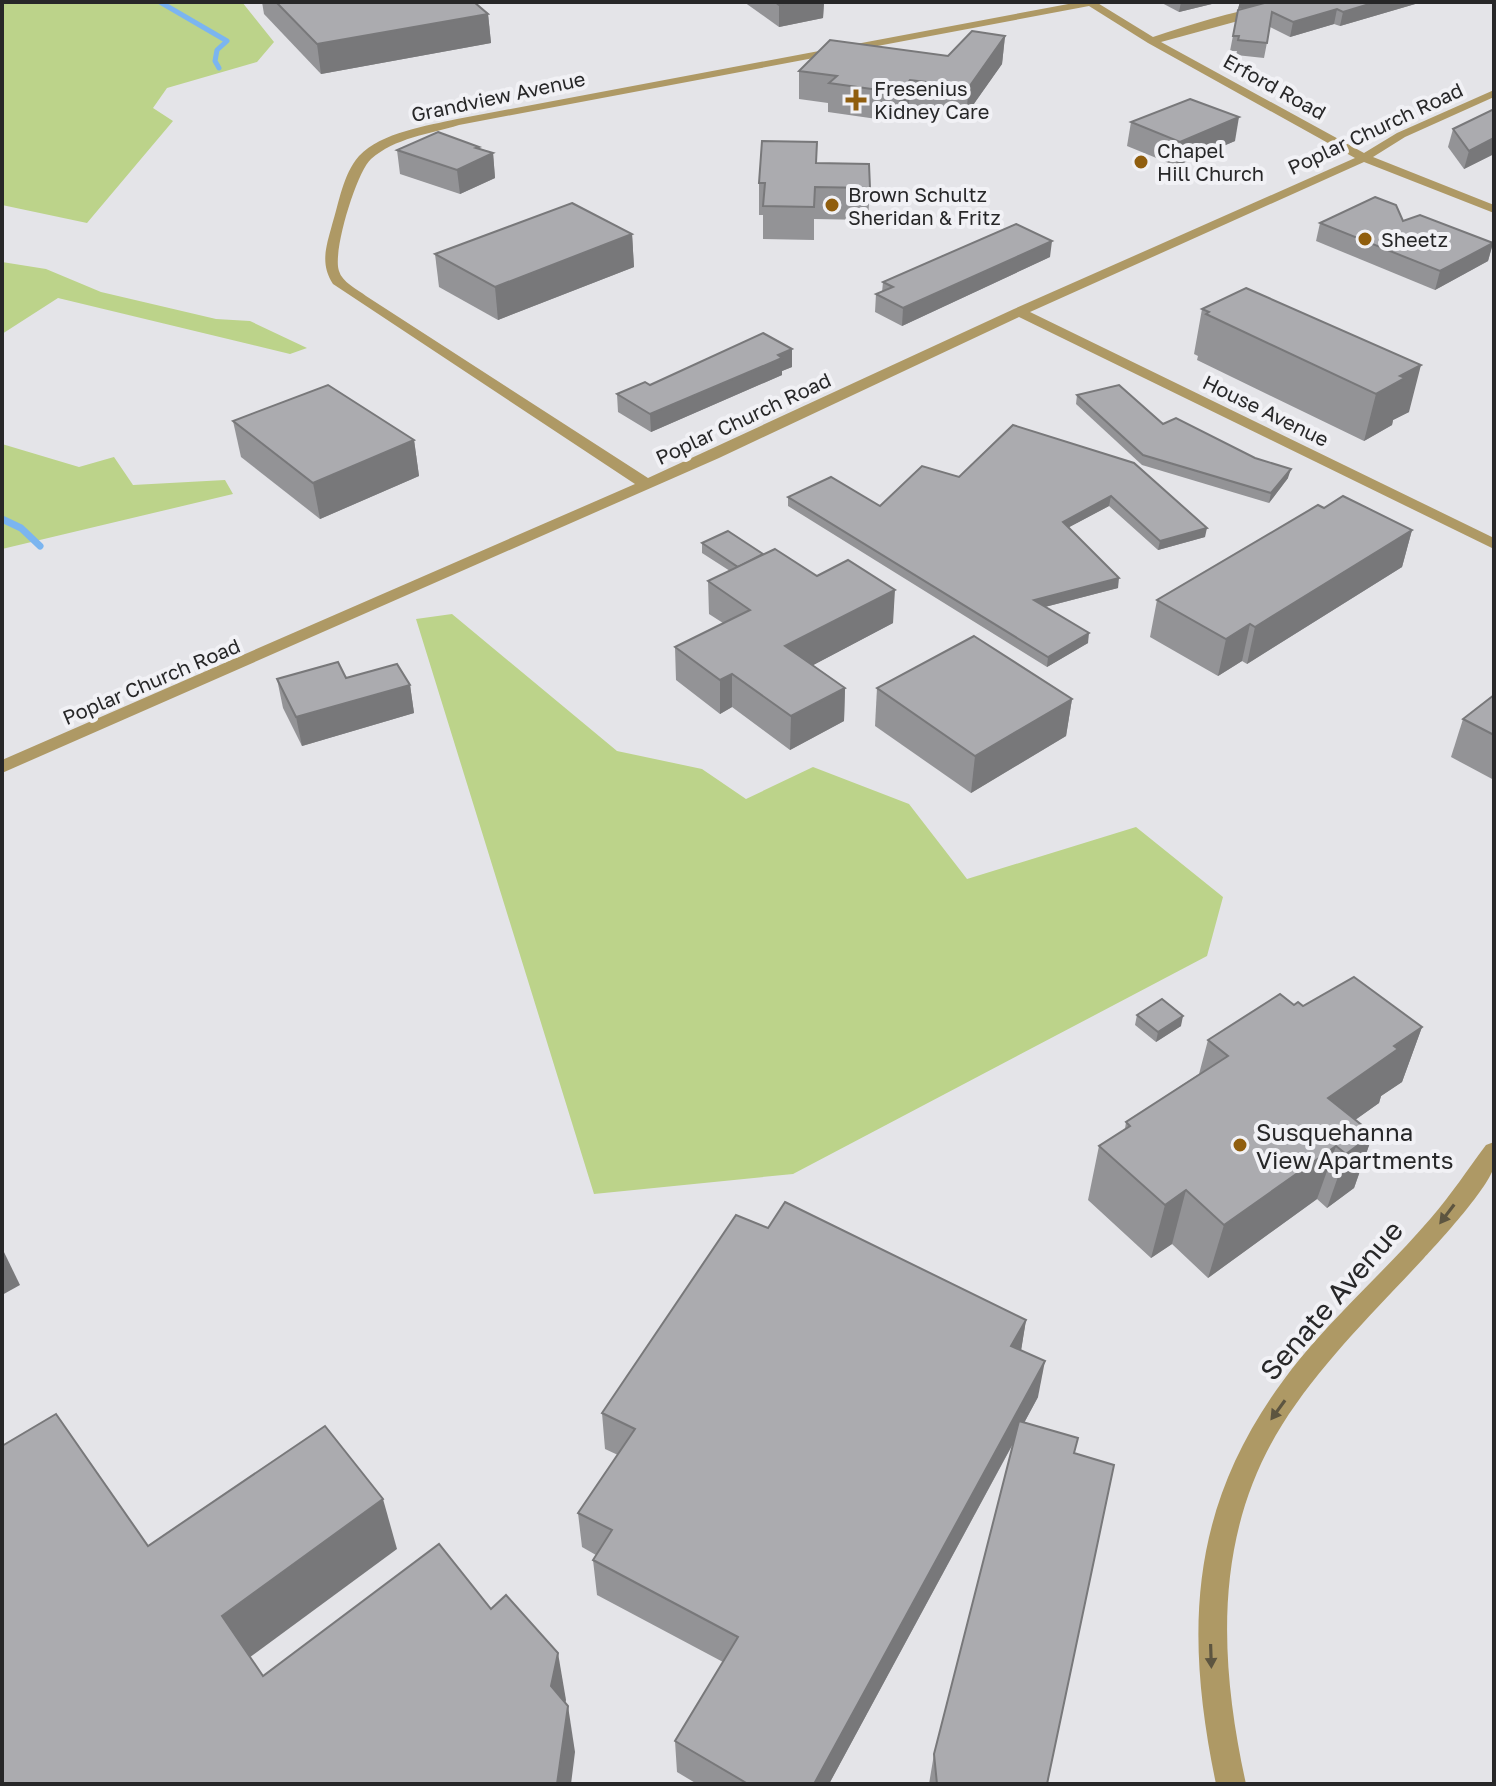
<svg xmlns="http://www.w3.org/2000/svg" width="1496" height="1786" viewBox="0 0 1496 1786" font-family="'Golos Text',sans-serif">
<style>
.green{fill:#bcd38a}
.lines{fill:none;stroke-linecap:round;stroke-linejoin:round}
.stream-far1{stroke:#7bb5f0;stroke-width:5}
.stream{stroke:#7bb5f0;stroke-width:7}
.minor{fill:#ae9965;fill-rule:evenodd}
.wall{fill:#939396}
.shaded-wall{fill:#78787a}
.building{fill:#ababaf;stroke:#78787a;stroke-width:2}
.oneway{fill:#5d5540}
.poi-dot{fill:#905e0e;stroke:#f1f1f5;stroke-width:3}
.labels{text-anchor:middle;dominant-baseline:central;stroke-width:8;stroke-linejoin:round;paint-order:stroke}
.far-street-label{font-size:20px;fill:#272728;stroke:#f1f1f5}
.far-poi-label{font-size:20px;fill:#272728;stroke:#f1f1f5;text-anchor:start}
.poi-label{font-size:24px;fill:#272728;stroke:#f1f1f5;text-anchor:start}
.near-street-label{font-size:28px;fill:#272728;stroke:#f1f1f5}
</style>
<rect width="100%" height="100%" fill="#e4e4e8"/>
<g class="green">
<polygon points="2,2 242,2 274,42 257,62 167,88 153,108 173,121 87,223 2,205"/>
<polygon points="2,262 46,269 101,292 216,319 250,321 307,348 290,354 58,298 2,334"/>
<polygon points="2,444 79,467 114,457 133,485 225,480 233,494 2,549"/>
<polygon points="452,614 617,751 702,769 746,799 813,767 909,804 967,879 1136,827 1223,897 1207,956 793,1174 594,1194 416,619"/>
</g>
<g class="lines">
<polyline class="stream-far1" points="160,2 227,41 217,50 215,61 219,68"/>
<polyline class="stream" points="2,519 21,528 40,546"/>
<g class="minor">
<path d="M1079,2H1096L1153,37C1199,22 1260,2 1308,2L1161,42L1364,153L1397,133L1494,90V97L1405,137L1373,157L1494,205V213L1364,162L1030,312L1494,538V549L1019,317L719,458L2,773V760L635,484L333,284C320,264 326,247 332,225C339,203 343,174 359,156C382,132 427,126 457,119ZM1089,6L1148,43L1355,158L1014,309L648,478L366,296C357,289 342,282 339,271C332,252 357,171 371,159C395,138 429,134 459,125Z"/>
<path d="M1494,1142C1494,1150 1495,1159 1494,1166C1490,1186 1440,1241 1424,1258C1375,1311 1321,1363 1282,1425C1213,1535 1219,1661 1246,1784H1216C1182,1621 1191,1494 1299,1360C1340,1310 1389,1267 1431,1218C1451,1195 1468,1169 1486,1145Z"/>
</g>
</g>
<g class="wall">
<polygon points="262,2 474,2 488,14 491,43 321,74 264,14"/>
<polygon points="744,2 824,2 823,18 779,27"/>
<polygon points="1160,2 1220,2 1179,12"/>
<polygon points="1240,2 1422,2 1340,26 1334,24 1290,37 1270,27 1264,58 1236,55 1237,51 1230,51 1238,10 1251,7 1238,9"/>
<polygon points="1005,36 1002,64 966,115 909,108 898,122 828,112 828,103 799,99 799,71 948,56"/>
<polygon points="1494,109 1494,154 1464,169 1448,147 1453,129"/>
<polygon points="1131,122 1235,141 1176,166 1127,146"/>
<polygon points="479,148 493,153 495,178 460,194 400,174 397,150"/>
<polygon points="817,163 870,188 868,220 814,219 814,240 763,239 763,215 759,215 759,183"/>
<polygon points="1320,223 1493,243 1488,261 1435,290 1316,241"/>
<polygon points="632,234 634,267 498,320 439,287 435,254"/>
<polygon points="1050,257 902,326 875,312 876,294 882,292 883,282"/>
<polygon points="1246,288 1409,412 1393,420 1392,425 1364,441 1197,360 1198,356 1194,354 1202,309"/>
<polygon points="792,349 792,367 782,371 782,375 651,432 618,412 617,394"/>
<polygon points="1077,395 1163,424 1288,478 1269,503 1142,465 1076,404"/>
<polygon points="233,421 414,440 419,476 320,519 241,457"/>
<polygon points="1013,425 1205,537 1158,550 1109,506 1069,527 1118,588 1045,607 1088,643 1047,667 788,506 788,497 880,506 959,477"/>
<polygon points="1324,508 1412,530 1402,567 1247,664 1242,661 1218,676 1150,637 1157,600"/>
<polygon points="702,543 763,554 893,623 813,665 845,688 844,721 790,750 732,707 720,714 676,680 675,647 723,623 709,614 708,581 730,571 702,553"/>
<polygon points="346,678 410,685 414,713 302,746 283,708 277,679"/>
<polygon points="877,688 1072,699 1066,736 971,793 875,726"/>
<polygon points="1494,695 1494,780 1451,757 1463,719"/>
<polygon points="1294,1005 1422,1027 1402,1082 1381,1096 1379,1103 1355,1120 1373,1134 1354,1188 1327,1208 1317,1199 1208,1278 1172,1244 1151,1258 1088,1200 1099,1146 1125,1129 1126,1122 1199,1074 1208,1040"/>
<polygon points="1137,1015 1181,1026 1156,1042 1135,1025"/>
<polygon points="768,1228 1026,1320 1021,1350 1038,1397 1024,1423 1075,1453 1047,1784 929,1784 934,1754 1014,1442 829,1784 697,1784 677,1772 675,1741 723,1662 597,1595 593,1560 596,1555 582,1547 578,1513 618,1455 605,1449 602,1413"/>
</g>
<g class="shaded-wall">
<polygon points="794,2 824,2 823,18 779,27 779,5"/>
<polygon points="1181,2 1220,2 1179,12"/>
<polygon points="1240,2 1277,2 1238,9"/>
<polygon points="1376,2 1422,2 1340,26 1343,12"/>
<polygon points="1337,9 1334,24 1290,37 1293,22"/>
<polygon points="488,14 491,43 321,74 317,44"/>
<polygon points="1005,36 1002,64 966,115 969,87"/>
<polygon points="910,80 909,108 898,122 900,93"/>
<polygon points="1239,117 1235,141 1176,166 1180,142"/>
<polygon points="1494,138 1494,154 1464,169 1469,151"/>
<polygon points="479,147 480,159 493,153 495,178 460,194 457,170"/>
<polygon points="632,234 634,267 498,320 495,287"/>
<polygon points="1052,241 1050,257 902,326 903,308"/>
<polygon points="1493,243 1488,261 1435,290 1440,271"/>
<polygon points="792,349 792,367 782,371 782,375 651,432 650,414"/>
<polygon points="1421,365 1409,412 1393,420 1392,425 1364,441 1376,394 1400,376"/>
<polygon points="414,440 419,476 320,519 313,483"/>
<polygon points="1291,469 1288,478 1269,503 1271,493"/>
<polygon points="1111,496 1109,506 1062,531 1063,522"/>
<polygon points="1207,528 1205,537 1158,550 1160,541"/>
<polygon points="1412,530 1402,567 1247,664 1255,627"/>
<polygon points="1119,578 1118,588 1033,610 1034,600"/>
<polygon points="895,590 893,623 785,680 785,646"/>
<polygon points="1250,624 1242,661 1218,676 1226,639"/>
<polygon points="1089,633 1088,643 1047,667 1048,657"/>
<polygon points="732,674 732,707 720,714 720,680"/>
<polygon points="410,685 414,713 302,746 296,717"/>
<polygon points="845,688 844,721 790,750 791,716"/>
<polygon points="1072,699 1066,736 971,793 975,756"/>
<polygon points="1183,1016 1181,1026 1156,1042 1158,1032"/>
<polygon points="1422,1027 1402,1082 1381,1096 1379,1103 1310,1152 1328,1098 1394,1046"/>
<polygon points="1373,1134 1354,1188 1327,1208 1346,1154"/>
<polygon points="1336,1146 1317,1199 1208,1278 1224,1225"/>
<polygon points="1186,1190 1172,1244 1151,1258 1165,1205"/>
<polygon points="2,1248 20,1285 2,1295"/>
<polygon points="1026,1320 1020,1357 1011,1346"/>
<polygon points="1045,1361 1038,1397 829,1784 814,1784"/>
<polygon points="383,1499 397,1549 242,1663 222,1616"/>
<polygon points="558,1653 566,1700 559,1732 551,1686"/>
<polygon points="568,1706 575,1752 571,1784 557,1784"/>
</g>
<g class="building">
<polygon points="276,2 474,2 488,14 317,44"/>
<polygon points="775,2 794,2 779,5"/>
<polygon points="1268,2 1376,2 1343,12 1337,9 1293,22 1272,12 1267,43 1238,40 1239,36 1233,36 1238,10"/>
<polygon points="972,31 1005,36 969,87 910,80 900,93 829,83 837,76 799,71 830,40 948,56"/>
<polygon points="1190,99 1239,117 1180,142 1131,122"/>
<polygon points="1494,109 1494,138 1469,151 1453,129"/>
<polygon points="438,132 479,147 476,148 493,153 457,170 397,150"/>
<polygon points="762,141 817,142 816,163 869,164 870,188 815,187 814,207 763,206 765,183 759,183"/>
<polygon points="1375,197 1396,205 1403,221 1420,215 1493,243 1440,271 1320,223"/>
<polygon points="572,203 632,234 495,287 435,254"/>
<polygon points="1016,224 1052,241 903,308 876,294 893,287 883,282"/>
<polygon points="1246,288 1421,365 1400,376 1405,378 1376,394 1206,314 1209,312 1202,309"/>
<polygon points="763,333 792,349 778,355 782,358 650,414 617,394 645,382 650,385"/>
<polygon points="328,385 414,440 313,483 233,421"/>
<polygon points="1119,385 1163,424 1176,418 1255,458 1291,469 1271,493 1143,455 1077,395"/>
<polygon points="1013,425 1134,463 1207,528 1160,541 1111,496 1063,522 1119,578 1034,600 1089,633 1048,657 788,497 831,477 880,506 922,466 959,477"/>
<polygon points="1343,496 1412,530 1255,627 1250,624 1226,639 1157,600 1318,505 1324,508"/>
<polygon points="728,531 763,554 738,567 702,543"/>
<polygon points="775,549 817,576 848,560 895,590 785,646 845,688 791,716 732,674 720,680 675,647 750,610 708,581"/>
<polygon points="974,636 1072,699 975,756 877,688"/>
<polygon points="338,662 346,678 397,664 410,685 296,717 277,679"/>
<polygon points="1494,695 1494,735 1463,719"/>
<polygon points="1354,977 1422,1027 1394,1046 1398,1049 1328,1098 1373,1134 1346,1154 1336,1146 1224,1225 1186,1190 1165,1205 1099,1146 1130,1126 1126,1122 1228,1056 1208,1040 1280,994 1294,1005 1298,1002 1303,1006"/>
<polygon points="1162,999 1183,1016 1158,1032 1137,1015"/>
<polygon points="785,1202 1026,1320 1011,1346 1045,1361 814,1784 748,1784 675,1741 738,1637 593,1560 612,1530 578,1513 635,1429 602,1413 736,1215 768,1228"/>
<polygon points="56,1414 148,1546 325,1426 383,1499 222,1616 263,1676 439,1544 491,1609 506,1595 558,1653 551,1686 568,1706 557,1784 2,1784 2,1446"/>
<polygon points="1019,1421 1078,1438 1074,1453 1114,1465 1047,1784 937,1784 934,1754"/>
</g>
<defs><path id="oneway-solid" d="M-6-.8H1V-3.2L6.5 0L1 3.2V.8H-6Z" transform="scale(2)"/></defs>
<g class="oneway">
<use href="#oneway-solid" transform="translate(1447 1214) rotate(127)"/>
<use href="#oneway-solid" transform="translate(1278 1410) rotate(126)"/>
<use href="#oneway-solid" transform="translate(1211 1656) rotate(88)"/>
</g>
<g class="poi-dot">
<path d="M852 88h8v8h8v8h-8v8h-8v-8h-8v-8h8z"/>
<circle cx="1141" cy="162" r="8"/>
<circle cx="832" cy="205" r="8"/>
<circle cx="1365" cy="239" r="8"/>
<circle cx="1240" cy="1145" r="8"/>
</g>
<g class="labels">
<g class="far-street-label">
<text transform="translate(1275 86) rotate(29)">Erford Road</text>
<text transform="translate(498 96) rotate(-12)">Grandview Avenue</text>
<text transform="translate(1375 128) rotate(-25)">Poplar Church Road</text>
<text transform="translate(1266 410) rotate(26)">House Avenue</text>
<text transform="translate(743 418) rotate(-25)">Poplar Church Road</text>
<text transform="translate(151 681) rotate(-23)">Poplar Church Road</text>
</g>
<g class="far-poi-label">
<text x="874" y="88">Fresenius<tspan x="874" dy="23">Kidney Care</tspan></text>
<text x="1157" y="150">Chapel<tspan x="1157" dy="23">Hill Church</tspan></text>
<text x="848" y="194">Brown Schultz<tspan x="848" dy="23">Sheridan &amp; Fritz</tspan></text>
<text x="1381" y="239">Sheetz</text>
</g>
<g class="poi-label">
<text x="1256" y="1131">Susquehanna<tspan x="1256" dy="28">View Apartments</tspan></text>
</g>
<g class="near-street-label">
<text transform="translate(1331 1300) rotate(-49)">Senate Avenue</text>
</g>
</g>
<rect width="1496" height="1786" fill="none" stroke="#272728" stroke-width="8"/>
</svg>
